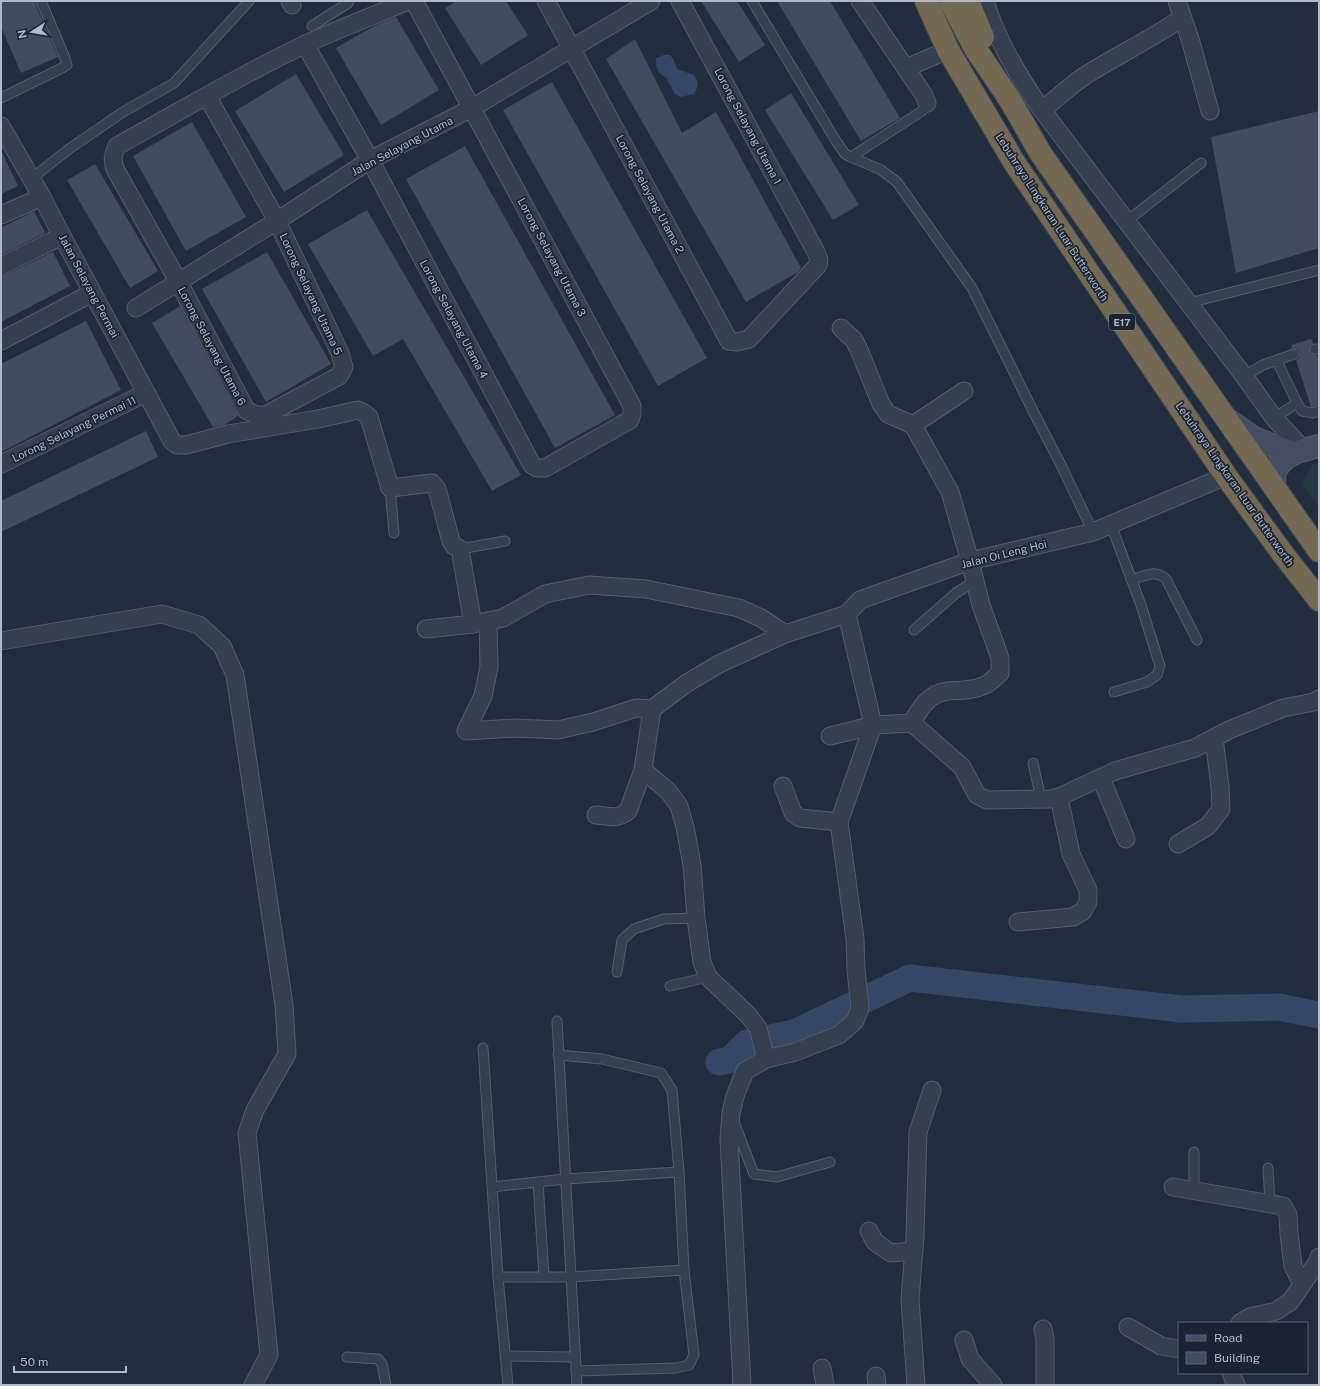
<svg xmlns="http://www.w3.org/2000/svg" width="1320" height="1386" viewBox="0 0 1320 1386" font-family="'Public Sans',sans-serif">
<style>
.green{fill:#243a3f}
.water{fill:#354766}
.lines{fill:none;stroke-linecap:round;stroke-linejoin:round}
.river{stroke:#354766;stroke-width:27}
.building{fill:#414c60}
.lane-casing{stroke:#545d6c;stroke-width:11}
.street-casing{stroke:#545d6c;stroke-width:19}
.secondary-casing{stroke:#545d6c;stroke-width:24}
.highway-casing{stroke:#414a59;stroke-width:24}
.lane{stroke:#363f4e;stroke-width:9}
.street{stroke:#363f4e;stroke-width:17}
.secondary{stroke:#444d61;stroke-width:22}
.highway{stroke:#746953;stroke-width:22}
.labels{text-anchor:middle;dominant-baseline:central;stroke-width:3.5;stroke-linejoin:round;paint-order:stroke}
.shield{fill:#1b2433;stroke:#858d9c;stroke-width:1}
.shield-label{font-size:10px;font-weight:bold;fill:#b2bac9}
.street-label{font-size:11px;fill:#b2bac9;stroke:#1b2433}
</style>
<rect width="100%" height="100%" fill="#222d3e"/>
<polygon class="green" points="1319,462 1319,508 1302,483 1313,464"/>
<path class="water" d="M664,55H670L674,60L677,69L694,75L698,82L697,88L694,94L680,97L674,93L666,77C657,74 656,67 656,58Z"/>
<g class="lines">
<polyline class="river" points="719,1062 730,1060 747,1043 794,1033 910,978 1182,1009 1279,1007 1319,1015"/>
</g>
<g class="building">
<polygon points="1,1 34,1 58,57 21,73 1,27"/>
<polygon points="457,1 506,1 528,35 481,65 445,8"/>
<polygon points="701,1 737,1 765,45 739,62"/>
<polygon points="777,1 830,1 900,118 861,141"/>
<polygon points="396,17 439,90 381,125 336,48 376,25"/>
<polygon points="635,39 682,133 716,112 801,268 798,272 746,302 606,59"/>
<polygon points="296,74 344,155 284,192 235,111"/>
<polygon points="552,82 707,358 658,386 503,110"/>
<polygon points="791,93 859,205 833,220 765,110"/>
<polygon points="1319,111 1319,248 1236,273 1211,137"/>
<polygon points="192,122 246,217 186,251 133,156"/>
<polygon points="465,146 615,415 555,448 406,179"/>
<polygon points="1,150 18,186 1,194"/>
<polygon points="95,164 158,271 130,288 67,180"/>
<polygon points="367,210 521,475 492,491 403,339 373,356 308,244"/>
<polygon points="34,211 45,233 1,255 1,228"/>
<polygon points="53,252 70,286 1,322 1,276 5,275"/>
<polygon points="267,252 331,364 266,402 202,289"/>
<polygon points="180,306 238,416 224,425 213,427 152,323"/>
<polygon points="86,321 121,390 1,452 1,364"/>
<polygon points="1311,339 1313,344 1310,346 1310,352 1312,354 1317,355 1319,363 1319,405 1313,407 1311,407 1296,360 1299,358 1300,352 1298,349 1292,348 1291,345"/>
<polygon points="146,431 158,457 1,532 1,501"/>
</g>
<g class="lines">
<defs>
<g id="lane">
<polyline points="752,1 836,141 845,154 851,157 922,111 927,103"/>
<polyline points="312,26 348,3 349,1"/>
<polyline points="1,98 62,68 67,65 65,58 41,1"/>
<polyline points="851,157 881,170 897,182 972,288 1034,413 1061,465 1093,532"/>
<polyline points="31,179 69,149 123,112 174,83 249,1"/>
<polyline points="1127,221 1201,163"/>
<polyline points="1189,303 1319,270"/>
<polyline points="1315,349 1319,349"/>
<polyline points="1277,361 1297,403 1302,411 1313,413 1319,411"/>
<polyline points="1244,376 1263,365 1294,354"/>
<polyline points="1274,418 1297,403"/>
<polyline points="390,488 394,533"/>
<polyline points="1111,525 1141,605 1160,666 1157,675 1147,682 1114,692"/>
<polyline points="460,549 505,541"/>
<path d="M1131,580C1144,576 1155,569 1166,579L1197,640"/>
<polyline points="914,630 956,593 975,581"/>
<polyline points="1033,763 1041,799"/>
<polyline points="617,972 622,940 634,929 664,919 696,918"/>
<polyline points="670,986 708,977"/>
<polyline points="557,1021 577,1385"/>
<polyline points="483,1048 498,1277 508,1385"/>
<polyline points="558,1055 602,1059 661,1073 672,1090 679,1172 684,1270 694,1355 689,1365 676,1368 576,1371"/>
<polyline points="734,1122 754,1174 777,1177 830,1162"/>
<polyline points="1194,1152 1194,1190"/>
<polyline points="1268,1168 1270,1203"/>
<polyline points="538,1182 544,1277"/>
<polyline points="492,1187 565,1179 679,1172"/>
<polyline points="498,1277 571,1277 684,1270"/>
<polyline points="505,1356 575,1357"/>
<polyline points="347,1357 378,1359 382,1364 386,1385"/>
</g>
<g id="street">
<polyline points="290,1 292,5"/>
<polyline points="546,1 729,341 737,342 749,339 818,265 819,260 816,252 680,1"/>
<polyline points="860,1 924,95 927,103"/>
<path d="M985,1C996,40 1019,77 1042,110L1244,376L1274,418L1304,450"/>
<polyline points="1177,1 1190,39 1210,111"/>
<polyline points="305,44 370,160 532,465 537,468 545,468 630,420 632,414 632,406 414,1"/>
<polyline points="906,68 948,50"/>
<path d="M207,96L277,221L340,353L344,367L339,376L266,415H256L246,410L178,281L115,169C112,160 113,155 117,146C179,112 240,75 304,45C338,29 373,16 408,1"/>
<path d="M1042,110C1057,98 1071,85 1086,75C1118,55 1151,39 1182,18"/>
<polyline points="1,126 42,197 62,236 172,441 177,445 186,445 228,434 318,419 358,410 364,413 369,417 390,488 432,483 437,489 451,541 454,546 460,549 473,624"/>
<polyline points="1,215 42,197"/>
<polyline points="1,266 62,236"/>
<polyline points="136,308 277,221 370,160 472,108 651,1"/>
<polyline points="1,341 92,293"/>
<polyline points="913,425 964,391"/>
<polyline points="1,464 146,393"/>
<polyline points="488,621 489,667 483,696 466,731 515,728 558,730 593,722 636,708 652,709 687,683 721,663 785,634 847,614 860,600 970,561 1093,532 1226,476"/>
<polyline points="426,629 473,624 503,618 545,594 589,585 646,589 739,608 761,618 785,634"/>
<polyline points="1,641 162,614 199,625 222,646 235,675 284,1005 287,1054 255,1110 247,1133 269,1355 253,1385"/>
<polyline points="912,723 962,767 977,795 987,800 1050,799 1059,797 1115,771 1195,748 1229,730 1283,708 1314,702 1319,699"/>
<path d="M830,736L855,730L873,725L912,723C920,708 929,693 948,691C961,690 973,691 985,685C990,683 995,677 1000,673V658L981,605L970,561L950,492L913,425L888,414L881,404L859,350L854,340L841,328"/>
<polyline points="643,770 668,791 679,806 685,827 692,865 696,918 702,962 708,977 748,1015 758,1028 766,1059"/>
<polyline points="1101,778 1126,839"/>
<polyline points="783,786 793,813 800,818 839,822"/>
<path d="M596,815C609,816 617,820 628,811L643,770L652,709"/>
<polyline points="1178,844 1208,826 1221,809 1220,787 1214,738"/>
<polyline points="1018,922 1073,917 1083,911 1088,902 1088,890 1071,854 1059,797"/>
<polyline points="1173,1187 1283,1206 1288,1215 1289,1234 1293,1266 1302,1284"/>
<polyline points="869,1231 875,1242 891,1253 914,1251"/>
<polyline points="1240,1323 1250,1317 1276,1311 1290,1302 1317,1263 1319,1257"/>
<polyline points="1128,1327 1161,1346 1179,1349"/>
<polyline points="1043,1329 1045,1339 1045,1385"/>
<polyline points="964,1340 970,1359 993,1385"/>
<polyline points="822,1368 825,1385"/>
<polyline points="1231,1373 1236,1385"/>
<polyline points="876,1376 877,1385"/>
<polyline points="742,1385 729,1139 731,1113 735,1096 745,1071 766,1059 795,1052 839,1035 855,1021 860,1008 856,970 855,939 839,822 873,725 847,614"/>
<polyline points="916,1385 910,1299 915,1236 918,1132 932,1090"/>
</g>
<g id="secondary">
<polyline points="1228,420 1254,438 1292,453"/>
<path d="M1274,486C1274,481 1274,474 1276,470C1284,453 1303,450 1319,446"/>
</g>
<g id="highway">
<polyline points="926,1 948,50 1014,162 1226,476 1283,554 1319,600"/>
<polyline points="950,1 975,48 1010,100 1041,154 1319,551"/>
<polyline points="968,1 983,37"/>
</g>
</defs>
<use href="#lane" class="lane-casing"/>
<use href="#street" class="street-casing"/>
<use href="#secondary" class="secondary-casing"/>
<use href="#highway" class="highway-casing"/>
<use href="#lane" class="lane"/>
<use href="#street" class="street"/>
<use href="#secondary" class="secondary"/>
<use href="#highway" class="highway"/>
</g>
<g class="labels">
<rect class="shield" x="1109" y="314" width="26" height="16" rx="3"/>
<g class="shield-label">
<text x="1122" y="322">E17</text>
</g>
<g class="street-label">
<text transform="translate(748 126) rotate(62)">Lorong Selayang Utama 1</text>
<text transform="translate(402 146) rotate(-28)">Jalan Selayang Utama</text>
<text transform="translate(650 194) rotate(62)">Lorong Selayang Utama 2</text>
<text transform="translate(1052 217) rotate(57)">Lebuhraya Lingkaran Luar Butterworth</text>
<text transform="translate(552 257) rotate(62)">Lorong Selayang Utama 3</text>
<text transform="translate(89 286) rotate(62)">Jalan Selayang Permai</text>
<text transform="translate(311 294) rotate(65)">Lorong Selayang Utama 5</text>
<text transform="translate(454 319) rotate(62)">Lorong Selayang Utama 4</text>
<text transform="translate(212 346) rotate(62)">Lorong Selayang Utama 6</text>
<text transform="translate(74 429) rotate(-26)">Lorong Selayang Permai 11</text>
<text transform="translate(1235 484) rotate(55)">Lebuhraya Lingkaran Luar Butterworth</text>
<text transform="translate(1004 554) rotate(-14)">Jalan Oi Leng Hoi</text>
</g>
</g>
<rect width="1320" height="1386" fill="none" stroke="#b2bac9" stroke-width="4"/>
<rect x="1178" y="1322" width="130" height="52" fill="#1b2433" stroke="#57606f"/>
<rect x="1186" y="1335" width="20" height="6" fill="#444d61" stroke="#57606f"/>
<text x="1214" y="1342" font-size="12" fill="#b2bac9">Road</text>
<rect x="1186" y="1352" width="20" height="12" fill="#414c60" stroke="#57606f"/>
<text x="1214" y="1362" font-size="12" fill="#b2bac9">Building</text>
<g transform="translate(32 32) rotate(258)" stroke="#1b2433" stroke-width="3" paint-order="stroke">
<path d="M0-3L7 15L0 10L-7 15Z" fill="#b2bac9"/>
<text y="-6" font-size="11" font-weight="bold" text-anchor="middle" fill="#b2bac9">N</text>
</g>
<path d="M14 1366v6h112v-6" fill="none" stroke="#b2bac9" stroke-width="2"/>
<text x="20" y="1366" font-size="12" fill="#b2bac9" stroke="#1b2433" stroke-width="3" paint-order="stroke">50 m</text>
</svg>
